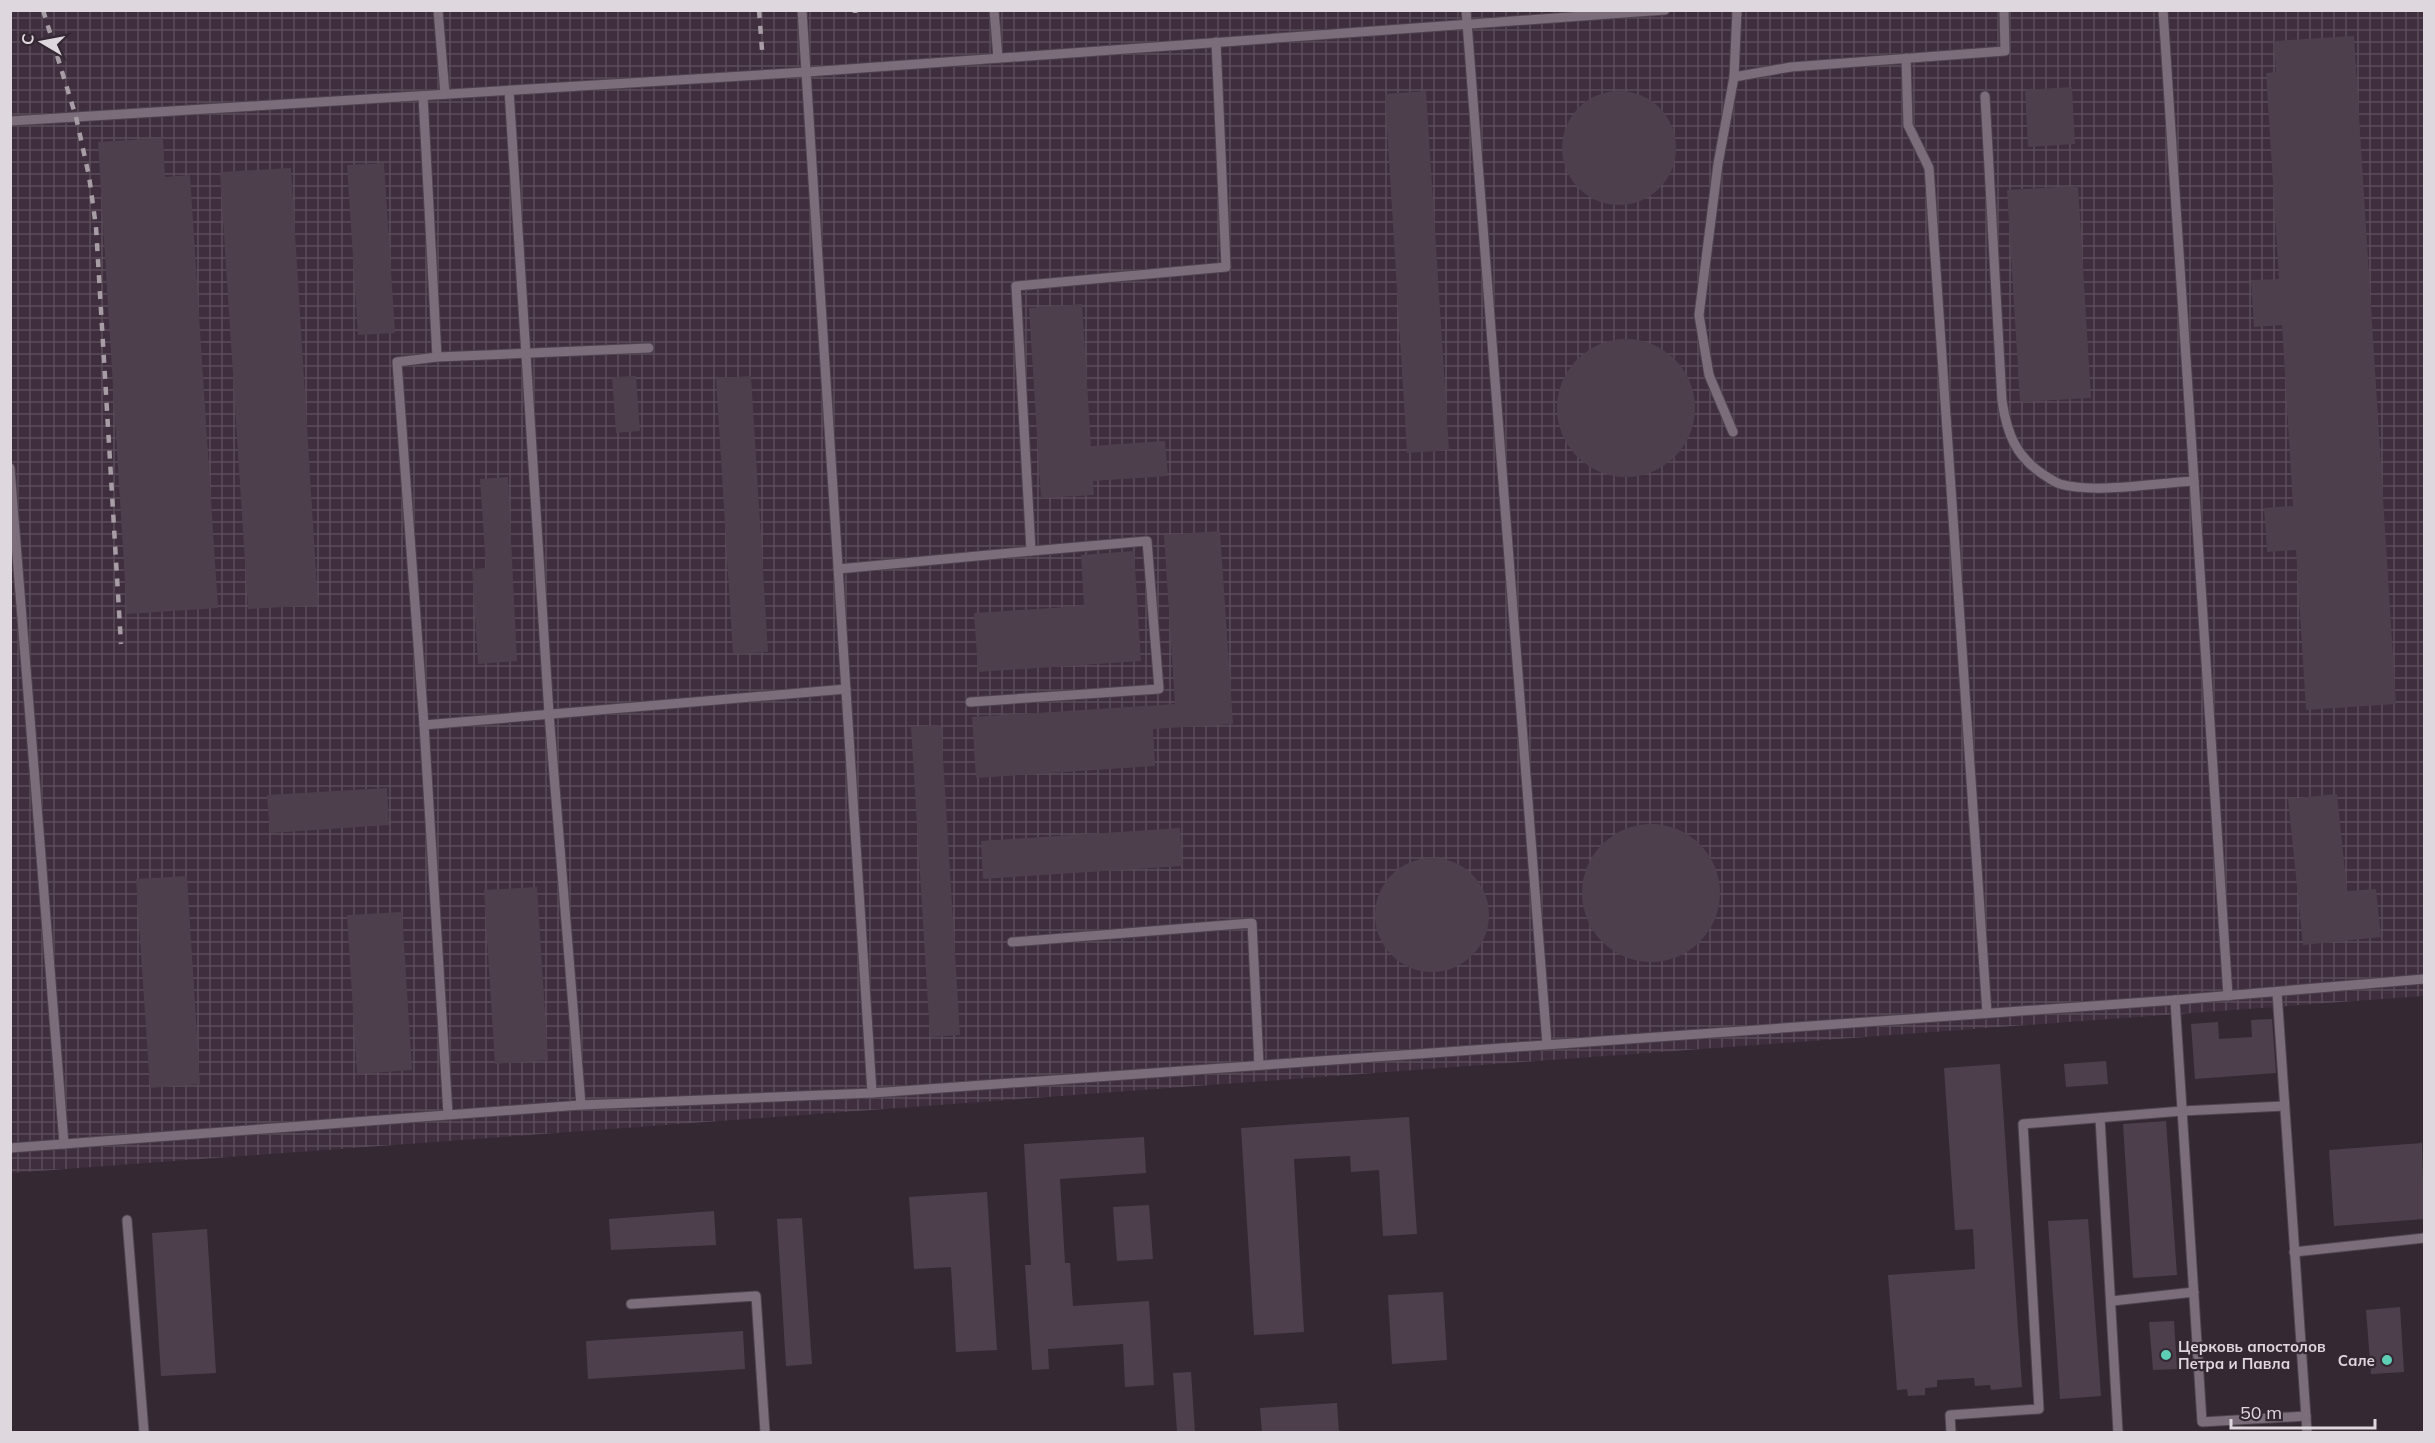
<svg xmlns="http://www.w3.org/2000/svg" width="2435" height="1443" viewBox="0 0 2435 1443" font-family="Mulish,sans-serif">
<style>
.industrial{fill:url(#industrial-grid)}
.building{fill:#4d404c}
.lines{fill:none;stroke-linecap:round;stroke-linejoin:round}
.service-casing{stroke:#4e444e;stroke-width:11}
.service{stroke:#7b6d7a;stroke-width:9}
.rail{stroke:#a69da5;stroke-width:4.5;stroke-dasharray:8 8;stroke-linecap:butt}
.poi-dot{fill:#5eceb7;stroke:#342833;stroke-width:2}
.labels{text-anchor:middle;dominant-baseline:central;stroke-width:4.5;stroke-linejoin:round;paint-order:stroke}
.poi-label{font-size:15px;font-weight:bold;fill:#dfd7de;stroke:#342833;text-anchor:start}
</style>
<defs>
<pattern id="industrial-grid" width="8" height="8" patternUnits="userSpaceOnUse" patternTransform="scale(1.5)"><rect width="8" height="8" fill="#3f2e3e"/><path d="M0 4h8M4 0v8" fill="none" stroke="#5a4c59"/></pattern>
</defs>
<rect width="100%" height="100%" fill="#342833"/>
<polygon class="industrial" points="11,11 2424,11 2424,996 11,1173"/>
<g class="building">
<polygon points="2354,36 2396,704 2306,710 2296,550 2267,552 2264,508 2293,506 2282,325 2254,327 2251,280 2279,279 2266,73 2276,72 2274,41"/>
<polygon points="2072,87 2075,144 2028,147 2025,90"/>
<polygon points="1426,91 1449,450 1407,453 1385,94"/>
<circle cx="1619" cy="148" r="57"/>
<polygon points="163,138 165,177 190,175 218,608 127,614 98,142"/>
<polygon points="384,163 395,333 358,335 347,165"/>
<polygon points="291,168 318,605 248,609 220,172"/>
<polygon points="2078,186 2091,398 2020,402 2007,190"/>
<polygon points="1082,304 1091,446 1165,441 1168,476 1093,481 1094,495 1041,498 1029,308"/>
<circle cx="1626" cy="408" r="69"/>
<polygon points="636,376 640,431 616,433 612,377"/>
<polygon points="751,376 768,652 733,654 716,378"/>
<polygon points="508,477 517,661 478,664 472,569 486,568 480,479"/>
<polygon points="1220,531 1233,724 1153,729 1155,766 976,778 972,717 1175,704 1164,535"/>
<polygon points="1134,551 1141,661 978,672 974,613 1084,606 1081,555"/>
<polygon points="941,725 960,1035 930,1037 911,727"/>
<polygon points="387,788 389,825 270,833 267,795"/>
<polygon points="2337,794 2347,891 2376,889 2381,937 2303,945 2288,799"/>
<circle cx="1651" cy="893" r="69"/>
<polygon points="1180,828 1182,866 983,879 981,841"/>
<circle cx="1432" cy="915" r="57"/>
<polygon points="187,876 200,1084 150,1088 136,879"/>
<polygon points="537,887 548,1060 495,1064 484,890"/>
<polygon points="402,912 412,1070 357,1074 347,915"/>
<polygon points="2272,1019 2276,1073 2195,1079 2191,1024 2218,1022 2219,1039 2252,1037 2251,1020"/>
<polygon points="2106,1061 2108,1084 2066,1087 2064,1064"/>
<polygon points="2000,1064 2022,1387 1991,1390 1990,1385 1975,1386 1974,1378 1937,1380 1937,1387 1925,1388 1925,1395 1908,1396 1907,1389 1897,1390 1888,1275 1975,1269 1973,1229 1955,1230 1944,1068"/>
<polygon points="1409,1117 1417,1234 1383,1236 1379,1170 1351,1172 1350,1156 1294,1159 1304,1332 1254,1335 1241,1128"/>
<polygon points="2166,1121 2177,1275 2133,1278 2123,1124"/>
<polygon points="1144,1137 1146,1173 1060,1179 1065,1263 1070,1263 1073,1306 1149,1301 1154,1385 1125,1387 1123,1344 1048,1349 1049,1369 1032,1370 1025,1265 1031,1265 1024,1144"/>
<polygon points="2422,1143 2424,1219 2334,1226 2329,1150"/>
<polygon points="987,1192 997,1350 956,1352 951,1267 914,1269 909,1197"/>
<polygon points="1149,1205 1153,1259 1117,1261 1113,1207"/>
<polygon points="714,1211 716,1245 611,1250 609,1219"/>
<polygon points="802,1218 812,1364 786,1366 777,1219"/>
<polygon points="2088,1219 2101,1396 2060,1399 2048,1221"/>
<polygon points="207,1229 216,1373 161,1376 152,1233"/>
<polygon points="1443,1292 1447,1360 1392,1364 1388,1295"/>
<polygon points="2400,1307 2404,1372 2371,1374 2366,1310"/>
<polygon points="2174,1321 2177,1369 2153,1370 2149,1322"/>
<polygon points="743,1331 745,1369 588,1379 586,1341"/>
<polygon points="1191,1372 1195,1432 1177,1432 1173,1373"/>
<polygon points="1337,1403 1339,1432 1262,1432 1260,1408"/>
</g>
<g class="lines">
<defs>
<g id="service">
<polyline points="438,10 445,94"/>
<polyline points="802,10 872,1093"/>
<polyline points="994,10 998,58"/>
<polyline points="1466,10 1547,1044"/>
<polyline points="2163,10 2228,996"/>
<polyline points="1906,58 1908,125 1929,168 1987,1013"/>
<polyline points="1734,77 1791,67 2005,51 2004,10"/>
<polyline points="509,90 549,714 581,1105"/>
<polyline points="423,96 437,357"/>
<path d="M1985,96L2002,401C2007,433 2015,456 2044,475C2049,478 2054,482 2060,484C2096,494 2155,483 2194,481"/>
<polyline points="10,121 807,72 1665,10"/>
<polyline points="1733,432 1709,375 1699,315 1718,164 1734,77 1737,10"/>
<polyline points="10,468 64,1144"/>
<polyline points="838,569 1031,551 1016,286 1226,267 1216,42"/>
<polyline points="970,702 1159,689 1147,541 1031,551"/>
<polyline points="424,725 846,689"/>
<polyline points="1012,942 1252,923 1259,1065"/>
<polyline points="2277,992 2307,1432"/>
<polyline points="2175,1000 2202,1422 2306,1416"/>
<polyline points="448,1114 424,725 397,362 437,357 649,348"/>
<polyline points="2100,1118 2118,1432"/>
<polyline points="10,1148 581,1105 872,1093 2175,1000 2424,979"/>
<polyline points="127,1220 144,1432"/>
<polyline points="2294,1252 2424,1238"/>
<polyline points="2112,1301 2194,1292"/>
<polyline points="631,1304 756,1296 765,1432"/>
<polyline points="1951,1432 1950,1415 2039,1409 2023,1124 2182,1111 2284,1106"/>
</g>
</defs>
<use href="#service" class="service-casing"/>
<use href="#service" class="service"/>
<g class="rail">
<polyline points="43,10 76,117 89,176 96,227 121,644"/>
<polyline points="759,10 762,50"/>
<polyline points="855,10 855,13"/>
</g>
</g>
<g class="poi-dot">
<circle cx="2166" cy="1355" r="6"/>
<circle cx="2387" cy="1360" r="6"/>
</g>
<g class="labels">
<g class="poi-label">
<text x="2178" y="1346">Церковь апостолов<tspan x="2178" dy="17">Петра и Павла</tspan></text>
<text x="2375" y="1360" text-anchor="end">Сале</text>
</g>
</g>
<rect width="2435" height="1443" fill="none" stroke="#dfd7de" stroke-width="24"/>
<g transform="translate(42 42) rotate(280)" stroke="#342833" stroke-width="4.5" paint-order="stroke">
<path d="M0-4.5L10 22L0 15L-10 22Z" fill="#dfd7de"/>
<text y="-9" font-size="16" font-weight="bold" text-anchor="middle" fill="#dfd7de">С</text>
</g>
<path d="M2231 1419v9h144v-9" fill="none" stroke="#dfd7de" stroke-width="3"/>
<text x="2240" y="1419" font-size="18" fill="#dfd7de" stroke="#342833" stroke-width="4.5" paint-order="stroke">50 m</text>
</svg>
